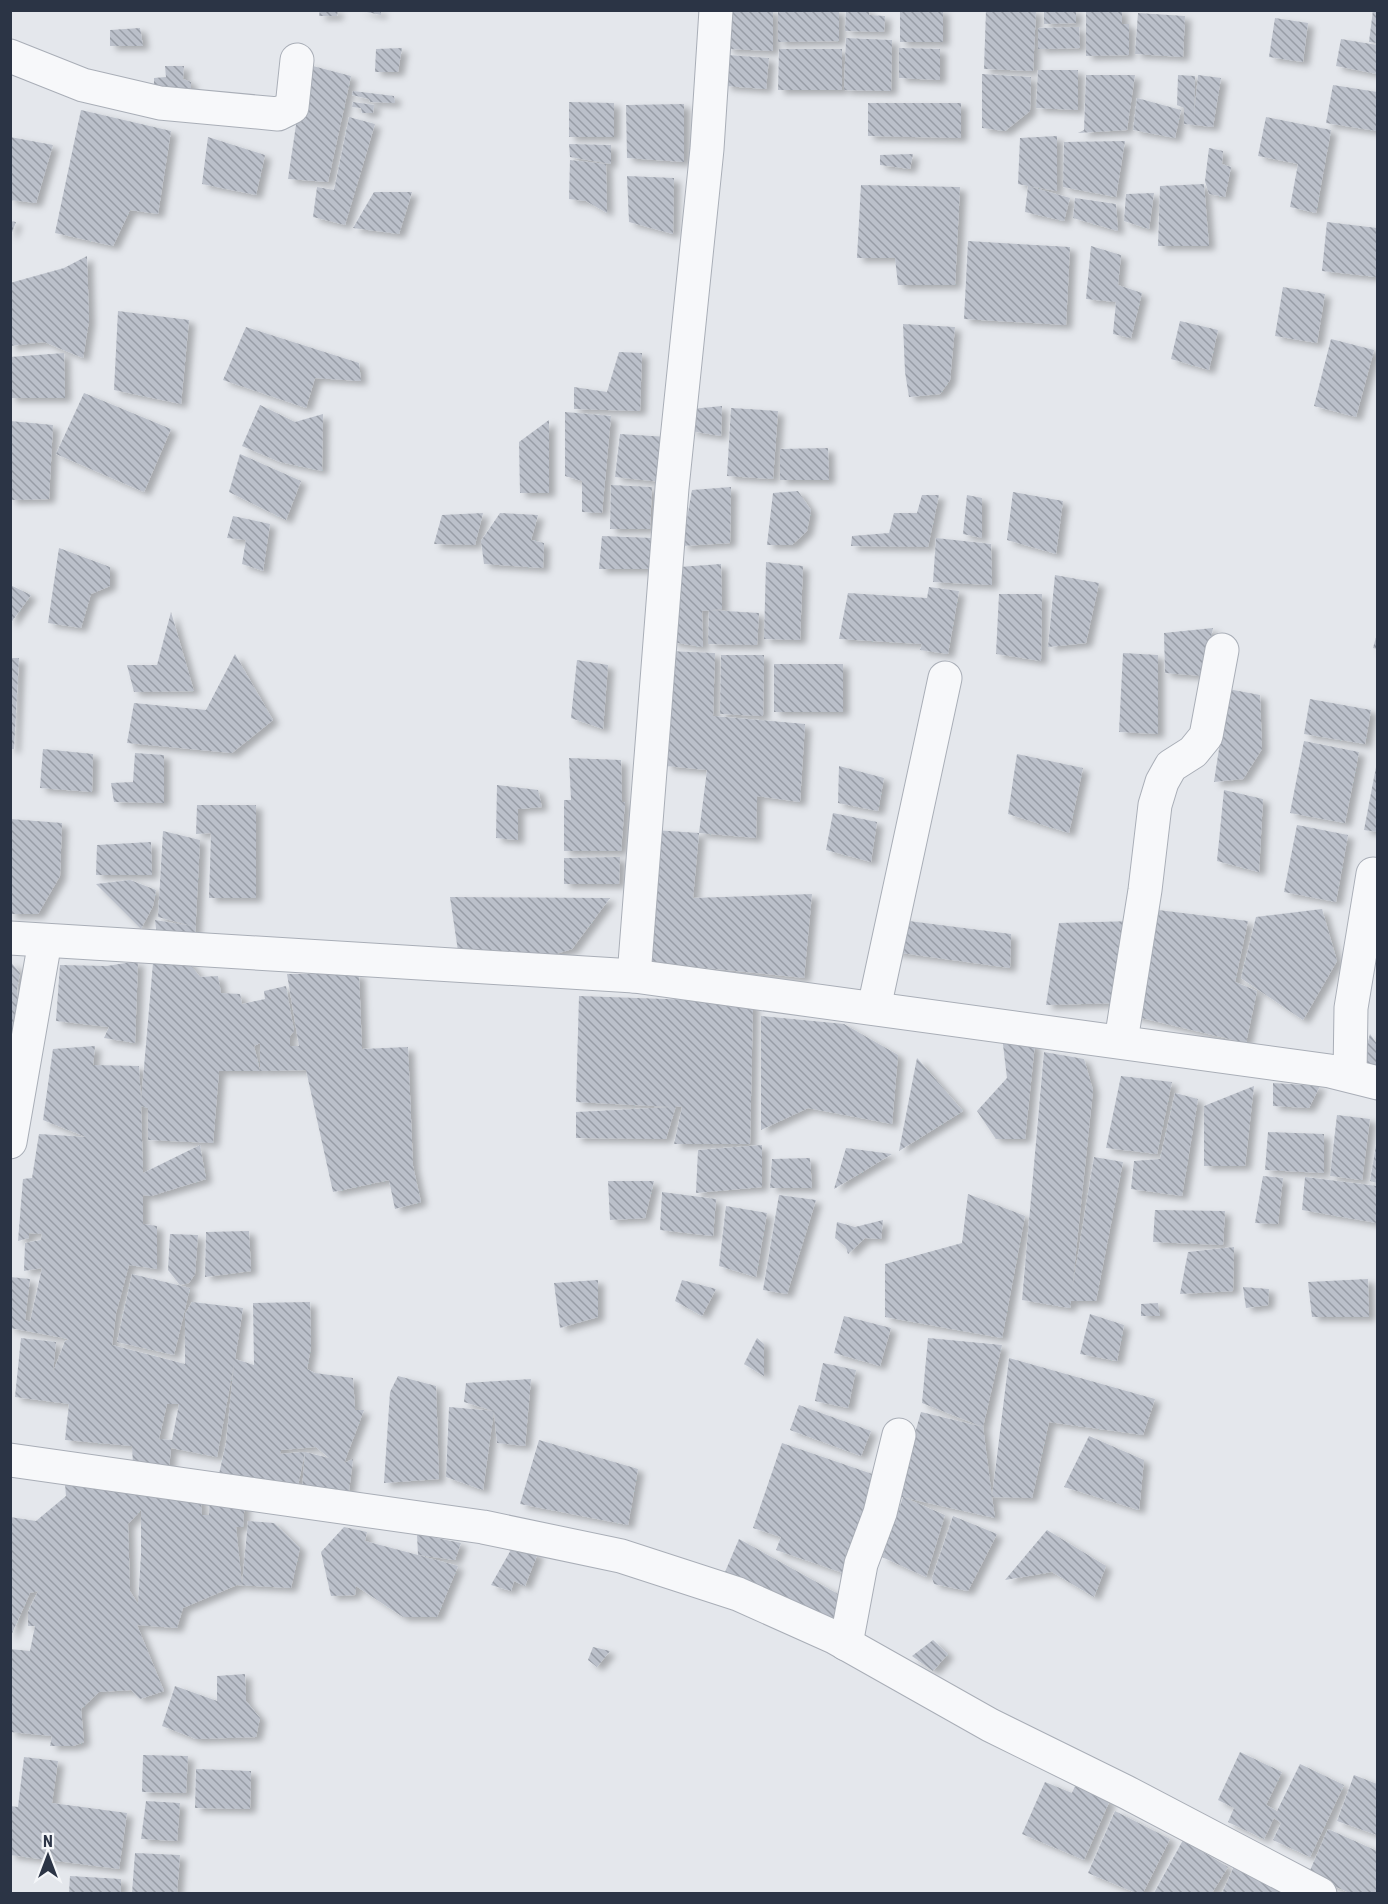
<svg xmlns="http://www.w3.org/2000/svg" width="1388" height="1904" viewBox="0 0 1388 1904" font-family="'Roboto Condensed',sans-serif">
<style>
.building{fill:url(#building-back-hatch);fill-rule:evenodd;filter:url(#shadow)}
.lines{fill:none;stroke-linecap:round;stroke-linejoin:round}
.street-casing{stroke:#a9aeb7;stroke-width:35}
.street{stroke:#f7f8fa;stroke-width:33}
</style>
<defs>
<pattern id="building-back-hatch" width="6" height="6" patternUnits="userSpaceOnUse" patternTransform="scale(1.5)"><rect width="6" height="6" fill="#bbc0ca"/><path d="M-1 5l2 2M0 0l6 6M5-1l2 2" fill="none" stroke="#989da6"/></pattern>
<filter id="shadow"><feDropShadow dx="6" dy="4" stdDeviation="3" flood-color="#0004"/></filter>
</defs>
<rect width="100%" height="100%" fill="#e4e7ec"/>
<g class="building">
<polygon points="320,10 338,10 337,16 319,16"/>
<polygon points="357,10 381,10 381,15"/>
<polygon points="727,10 773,10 773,51 727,49"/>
<polygon points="778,10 839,10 839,41 778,42"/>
<polygon points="846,10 869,10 869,15 885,16 884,32 845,31"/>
<rect x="900" y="10" width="43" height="32"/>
<polygon points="986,10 1036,10 1033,71 984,69"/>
<polygon points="1044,10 1076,10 1076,23 1044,24"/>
<polygon points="1086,10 1122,10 1122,24 1129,24 1129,55 1086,56"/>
<polygon points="1373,10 1377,10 1377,43 1369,42"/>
<polygon points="1138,13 1185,16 1183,57 1135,54"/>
<polygon points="1275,18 1308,23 1303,62 1269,57"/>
<polygon points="1079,27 1080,48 1038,49 1038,28"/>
<polygon points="140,28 143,46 110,46 110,30"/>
<polygon points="846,38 892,40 891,91 844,90"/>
<polygon points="1341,39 1377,45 1377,74 1336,66"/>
<polygon points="402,48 398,72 375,72 376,49"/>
<polygon points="899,48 940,49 940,80 899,78"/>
<polygon points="779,49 842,49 842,90 778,90"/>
<polygon points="729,55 769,58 766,89 725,86"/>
<polygon points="305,64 351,76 328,182 288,179"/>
<polygon points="165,66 184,66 183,79 191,82 191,91 154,88 154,78 166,77"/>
<polygon points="1038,70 1078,70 1078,110 1036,108"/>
<polygon points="982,74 1031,77 1030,111 1005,131 982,128"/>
<polygon points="1086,75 1135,75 1127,130 1078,133 1084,130"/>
<polygon points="1178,75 1195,76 1194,116 1198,75 1221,78 1213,127 1184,124 1184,108 1177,105"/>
<polygon points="1333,85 1377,92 1377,131 1326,123"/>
<polygon points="353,91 394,96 395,103 370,102 369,99 352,95"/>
<polygon points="1137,98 1181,110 1175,138 1133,130"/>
<polygon points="353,102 374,105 373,113 362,113 361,108 352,107"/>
<polygon points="569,102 614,103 614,137 569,137"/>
<polygon points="868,103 961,103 961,138 868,136"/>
<polygon points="684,104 684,162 627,158 626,105"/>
<polygon points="81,110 171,131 158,214 130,210 113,246 55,233"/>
<polygon points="349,117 375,124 345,225 313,217 317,187 334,190"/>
<polygon points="1266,117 1331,130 1316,213 1290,207 1298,164 1258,156"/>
<polygon points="1057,136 1057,191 1028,186 1070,198 1064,221 1025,212 1028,186 1018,184 1020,138"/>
<polygon points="10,137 53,145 36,203 10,200"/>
<polygon points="208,137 265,155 256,195 202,184"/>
<polygon points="1125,141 1116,197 1063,187 1064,142"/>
<polygon points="569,144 611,145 611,164 570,157"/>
<polygon points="1209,148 1223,151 1222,164 1231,167 1225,197 1209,194 1205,181"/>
<polygon points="913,154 910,169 880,165 880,155"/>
<polygon points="570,160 606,164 607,213 586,201 569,199"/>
<polygon points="627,176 674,178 673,234 629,222"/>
<polygon points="1204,184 1209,246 1158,246 1160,186"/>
<polygon points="861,185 960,187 955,285 898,285 895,258 857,258"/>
<polygon points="374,192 412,192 399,234 353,228"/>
<polygon points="1154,193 1149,229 1124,221 1126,194"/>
<polygon points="1075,198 1116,204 1118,231 1073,218"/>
<polygon points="10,221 16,222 11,235 10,235"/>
<polygon points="1327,222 1377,228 1377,277 1322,271"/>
<polygon points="968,241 1070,247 1066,325 964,319"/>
<polygon points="1091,246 1121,255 1118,285 1142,293 1131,338 1113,334 1116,302 1086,299"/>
<polygon points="87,256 89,321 83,358 44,342 10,346 10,283 64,268"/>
<polygon points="1283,287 1325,294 1317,343 1275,336"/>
<polygon points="118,311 189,320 181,404 114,390"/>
<polygon points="1180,321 1218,330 1209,370 1171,359"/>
<polygon points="903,324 955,327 950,380 940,394 909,397 905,372"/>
<polygon points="246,327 359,363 361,381 315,378 306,408 223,380"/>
<polygon points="1331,339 1374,350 1356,417 1314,406"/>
<polygon points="619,352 642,353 640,411 574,409 574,387 607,392"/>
<polygon points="64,353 65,398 10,398 10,357"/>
<polygon points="84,393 171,429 144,492 56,454"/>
<polygon points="260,405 295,422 323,414 322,471 280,462 242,446"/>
<polygon points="722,406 721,436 691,431 691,409"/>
<polygon points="731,408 778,411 773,479 727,476"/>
<polygon points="565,412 611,416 602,513 582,512 582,481 565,476"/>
<polygon points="549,420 549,493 520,493 519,442"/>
<polygon points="10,421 53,425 49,499 10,500"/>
<polygon points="620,434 668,437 662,482 615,477"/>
<polygon points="828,448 829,480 780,480 780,449"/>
<polygon points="240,454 301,481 286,520 229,492"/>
<polygon points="611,485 652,487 650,529 610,529"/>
<polygon points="731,487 730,543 682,546 692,490"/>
<polygon points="798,491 811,510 807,531 792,545 767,545 773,493"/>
<polygon points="1013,492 1063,501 1056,554 1007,540"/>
<polygon points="922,495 939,495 928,547 851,546 852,536 889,533 894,513 917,513"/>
<polygon points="967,495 982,498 982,538 963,534"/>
<polygon points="483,513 475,545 434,544 442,515"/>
<polygon points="500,513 538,515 531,540 544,543 543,568 484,564 481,541"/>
<polygon points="233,516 270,524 263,571 242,564 246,540 227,538"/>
<polygon points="602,536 654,538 659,569 599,569"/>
<polygon points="936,538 991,544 992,585 933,582"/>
<polygon points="59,548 110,567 110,586 91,594 81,628 48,623"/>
<polygon points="766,562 803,566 800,640 764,639"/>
<polygon points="721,564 722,609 702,611 703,647 671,642 679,567"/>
<polygon points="1055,575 1099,583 1086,643 1048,647"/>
<polygon points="10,585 31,595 10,624"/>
<polygon points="929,587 959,591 948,654 920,650 922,644 839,639 848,593 927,598"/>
<polygon points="999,594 1042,594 1041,661 996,654"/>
<polygon points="709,610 759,613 757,645 708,644"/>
<polygon points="171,612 194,691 134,692 127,665 157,665"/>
<polygon points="1213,628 1203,676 1165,673 1164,633"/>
<polygon points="1377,634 1377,649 1373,648"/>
<polygon points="668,651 715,653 713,716 805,724 800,802 757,796 756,838 699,833 707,770 666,766"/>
<polygon points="1123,653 1158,655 1158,734 1119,732"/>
<polygon points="235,654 273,720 232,753 127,743 134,703 206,710"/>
<polygon points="721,655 764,655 763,716 720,714"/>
<polygon points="10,658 19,658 14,749 10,749"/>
<polygon points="577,660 608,665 603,729 571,718"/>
<rect x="774" y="664" width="69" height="48"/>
<polygon points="1228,689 1260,695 1262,749 1243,779 1214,782"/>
<polygon points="1310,699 1371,710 1365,744 1304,734"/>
<polygon points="1304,741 1359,752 1345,823 1290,813"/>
<polygon points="43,749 93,754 92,792 40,788"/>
<polygon points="135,753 164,755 164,803 114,802 111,783 133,782"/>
<polygon points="1017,754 1083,768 1069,833 1008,814"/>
<polygon points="569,758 621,760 622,802 625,802 621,851 564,851 564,800 571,800"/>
<polygon points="839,766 884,778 878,811 838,803"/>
<polygon points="1376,767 1377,768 1377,832 1364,830"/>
<polygon points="497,785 538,790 542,807 518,809 518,840 496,838"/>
<polygon points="1224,790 1263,799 1259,872 1217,861"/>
<polygon points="197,805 256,805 256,898 209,898 211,833 196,834"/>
<polygon points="833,813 877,822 871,862 826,850"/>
<polygon points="10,819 62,823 60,876 38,914 10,914"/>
<polygon points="1297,825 1348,835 1336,902 1284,892"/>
<polygon points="654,830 699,833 693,898 812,894 804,978 647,962"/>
<polygon points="163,831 200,840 195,937 157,937 155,920 192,926 158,917"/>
<polygon points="151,842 152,875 96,875 97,845"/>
<polygon points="620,857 619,884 564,884 564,858"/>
<polygon points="130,880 156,890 153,906 141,929 96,884"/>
<polygon points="450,897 610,898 572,949 540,959 458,951"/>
<polygon points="1150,909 1248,921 1235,982 1257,991 1246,1043 1133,1016"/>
<polygon points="1322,909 1337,961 1303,1020 1241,978 1256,917"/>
<polygon points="893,919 1011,934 1010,968 894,952"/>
<polygon points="1135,921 1118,1003 1046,1005 1059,923"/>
<path d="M186,959L200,977L218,976L221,993L240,994L242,1004L265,999L264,991L286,986L294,1031L290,1036V1046H299L287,974H359L362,1049L408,1047L413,1166L421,1202L395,1209L389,1180L333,1192L306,1070L260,1071V1043L254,1046L260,1071H219L213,1143L148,1140V1108L141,1106L143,1173L200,1145L206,1179L151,1196L143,1195V1224L157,1226V1269L129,1265L116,1313L112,1345L185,1364V1314L192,1302L243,1308L235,1359L254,1365L253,1303L310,1302L311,1347L307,1369L315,1373L353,1378L355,1410H364L344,1463L353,1459L349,1491L302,1490L305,1452L329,1458L316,1447L281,1450L280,1454L305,1452L298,1486L219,1474L226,1443L234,1364L217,1457L171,1448L169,1469L133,1465L132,1446L65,1440L69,1404L15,1397L21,1338L56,1342L53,1372L65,1341L69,1339L10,1328V1277L30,1279L25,1320L30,1322L42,1268L24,1271L25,1243L41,1240L42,1234L29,1233V1238L18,1241L23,1179L32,1178L39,1134L86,1137L43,1120L53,1049L95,1046L93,1065L139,1066L141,1102L153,963ZM167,1404H179L172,1440L159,1439Z"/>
<polygon points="10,961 20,973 17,990 20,1021 11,1042"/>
<polygon points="138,961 135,1043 104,1038 109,1027 56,1021 60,965 107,966"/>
<polygon points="579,996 753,1002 750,1144 674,1144 682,1107 676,1106 666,1139 576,1138 576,1112 673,1107 576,1102"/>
<polygon points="761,1016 844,1024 898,1055 892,1124 808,1108 761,1130"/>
<polygon points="1370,1034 1377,1044 1377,1068 1362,1064"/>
<polygon points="1002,1036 1035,1044 1025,1139 996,1139 977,1111 1007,1078"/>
<polygon points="1044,1052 1084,1059 1093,1090 1072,1290 1094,1157 1123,1162 1096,1301 1071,1301 1070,1308 1022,1300"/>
<polygon points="917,1058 963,1111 899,1151"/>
<polygon points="1121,1076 1172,1082 1157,1154 1106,1148"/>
<polygon points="1273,1083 1320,1086 1309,1108 1273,1106"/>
<polygon points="1254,1086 1245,1166 1204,1166 1204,1106"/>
<polygon points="1175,1093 1198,1099 1182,1196 1131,1189 1134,1161 1160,1159"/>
<polygon points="1337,1115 1370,1119 1362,1180 1330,1176"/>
<polygon points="1268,1132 1324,1134 1324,1173 1265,1170"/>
<polygon points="762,1145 762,1187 696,1193 698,1150"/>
<polygon points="1376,1145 1377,1145 1377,1183 1370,1181"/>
<polygon points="846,1148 892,1154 834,1189"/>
<polygon points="810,1158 812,1188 770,1188 772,1159"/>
<polygon points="1263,1176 1283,1178 1278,1224 1255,1223"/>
<polygon points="1305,1177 1377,1186 1377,1223 1302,1210"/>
<polygon points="608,1181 654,1181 645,1218 610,1220"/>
<polygon points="662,1192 716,1199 713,1236 660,1230"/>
<polygon points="968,1194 1025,1216 1002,1338 885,1317 885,1264 962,1243"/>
<polygon points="779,1195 816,1200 787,1294 763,1290"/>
<polygon points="726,1206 767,1213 756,1277 719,1266"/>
<polygon points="1155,1210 1225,1211 1223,1245 1153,1242"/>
<polygon points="883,1220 881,1239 865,1238 848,1254 846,1247 835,1238 837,1222 855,1227"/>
<polygon points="249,1231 251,1271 205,1277 206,1232"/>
<polygon points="170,1234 198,1235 195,1274 189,1283 180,1285 168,1270"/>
<polygon points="1234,1247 1233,1291 1180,1294 1188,1252"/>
<polygon points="132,1274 190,1288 174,1355 117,1342"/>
<polygon points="1368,1279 1369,1317 1312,1317 1308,1282"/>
<polygon points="598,1280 598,1317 560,1328 554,1283"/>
<polygon points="682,1280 716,1289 702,1316 675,1301"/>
<polygon points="1243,1287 1269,1289 1268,1305 1246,1308"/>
<polygon points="1158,1303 1160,1316 1141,1316 1141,1304"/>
<polygon points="1090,1314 1124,1325 1117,1361 1080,1354"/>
<polygon points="844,1316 891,1328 880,1366 834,1353"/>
<polygon points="757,1338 764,1344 764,1376 744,1364"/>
<polygon points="928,1338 1002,1345 983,1427 992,1497 1009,1358 1155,1399 1143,1435 1049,1422 1032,1498 992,1497 995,1518 897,1496 921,1412 983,1427 922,1403"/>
<polygon points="823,1363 856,1370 848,1408 815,1401"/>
<polygon points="398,1376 436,1386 439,1479 384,1483 390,1392"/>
<polygon points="531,1379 525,1446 497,1443 494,1411 483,1490 446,1477 449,1407 494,1411 464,1402 466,1383"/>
<polygon points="799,1405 871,1431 861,1456 790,1430"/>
<polygon points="1089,1436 1144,1460 1139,1510 1064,1487"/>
<polygon points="539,1440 638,1469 628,1525 520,1504"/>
<polygon points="782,1443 878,1476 846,1574 776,1550 781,1537 753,1528"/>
<path d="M64,1471L200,1491L202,1515H209L210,1493L245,1499L243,1527H236L242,1585L248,1521L274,1523L300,1548L291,1588L237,1585L183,1608L177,1628L137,1625L164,1691L140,1699L131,1690L99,1692L81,1709L84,1742L73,1746H50L52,1736L10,1732V1649L30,1651L35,1626H28V1612L38,1591L30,1593L10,1638V1517L36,1521L66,1496ZM141,1510V1554L138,1604L130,1591L128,1524Z"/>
<polygon points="903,1497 945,1515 926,1577 882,1557"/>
<polygon points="953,1516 997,1534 968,1591 934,1584 932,1578"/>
<polygon points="344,1527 367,1532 365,1541 418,1555 417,1534 461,1543 455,1560 418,1555 458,1566 437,1617 403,1617 356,1586 355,1595 331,1596 321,1552"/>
<polygon points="1047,1530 1106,1566 1094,1597 1052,1572 1005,1580"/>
<polygon points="739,1539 847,1599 843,1621 778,1599 725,1572"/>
<polygon points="512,1548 538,1553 525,1586 514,1581 511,1591 491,1585"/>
<polygon points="933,1640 948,1654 933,1671 912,1656"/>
<polygon points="593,1647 610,1651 597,1667 588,1660"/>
<polygon points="245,1674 246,1701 260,1718 256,1737 196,1739 162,1726 175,1686 217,1701 217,1676"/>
<polygon points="1240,1752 1282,1772 1266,1805 1277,1811 1300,1764 1344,1785 1310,1857 1273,1840 1281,1823 1274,1818 1264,1839 1228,1822 1234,1808 1218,1800"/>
<polygon points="143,1755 188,1756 186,1793 142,1792"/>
<polygon points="24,1757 58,1761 52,1803 127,1813 119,1869 10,1855 10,1806 18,1807"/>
<polygon points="196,1769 251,1771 250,1809 195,1808"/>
<polygon points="1354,1775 1377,1784 1377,1835 1337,1821"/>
<polygon points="1045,1782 1072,1793 1075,1786 1110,1800 1084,1860 1022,1834"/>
<polygon points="146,1801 180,1803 177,1841 141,1839"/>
<polygon points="1115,1811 1170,1839 1143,1893 1136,1893 1088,1873"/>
<polygon points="1328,1829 1377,1851 1377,1893 1350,1893 1308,1875"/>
<polygon points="1183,1840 1228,1867 1212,1893 1154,1893"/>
<polygon points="135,1853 180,1855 177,1893 132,1893"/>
<polygon points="1235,1864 1290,1893 1222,1893"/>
<polygon points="70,1876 121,1879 121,1893 69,1893"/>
</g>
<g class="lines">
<defs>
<g id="street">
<polyline points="10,56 83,85 160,103 278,114 292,107 297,60"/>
<polyline points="10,938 634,976 1330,1071 1378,1083"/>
<polyline points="634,976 672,488 707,149 716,10"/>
<polyline points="874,1008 945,678"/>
<polyline points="1121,1041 1145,890 1155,805 1162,782 1171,766 1193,752 1206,736 1222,650"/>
<polyline points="1350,1075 1351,1008 1373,874"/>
<polyline points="10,1142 45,941"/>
<polyline points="10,1460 483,1527 621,1556 738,1594 834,1637 990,1725 1126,1792 1320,1894"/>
<polyline points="846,1644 861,1564 880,1513 899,1435"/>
</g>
</defs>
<use href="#street" class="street-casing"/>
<use href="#street" class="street"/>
</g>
<rect width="1388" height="1904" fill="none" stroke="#2b3445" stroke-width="24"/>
<g transform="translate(48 1856)" stroke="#f4f6f9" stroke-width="4.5" paint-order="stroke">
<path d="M0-4.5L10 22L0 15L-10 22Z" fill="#2b3445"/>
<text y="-9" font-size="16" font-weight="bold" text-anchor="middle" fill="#2b3445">N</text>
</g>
</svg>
